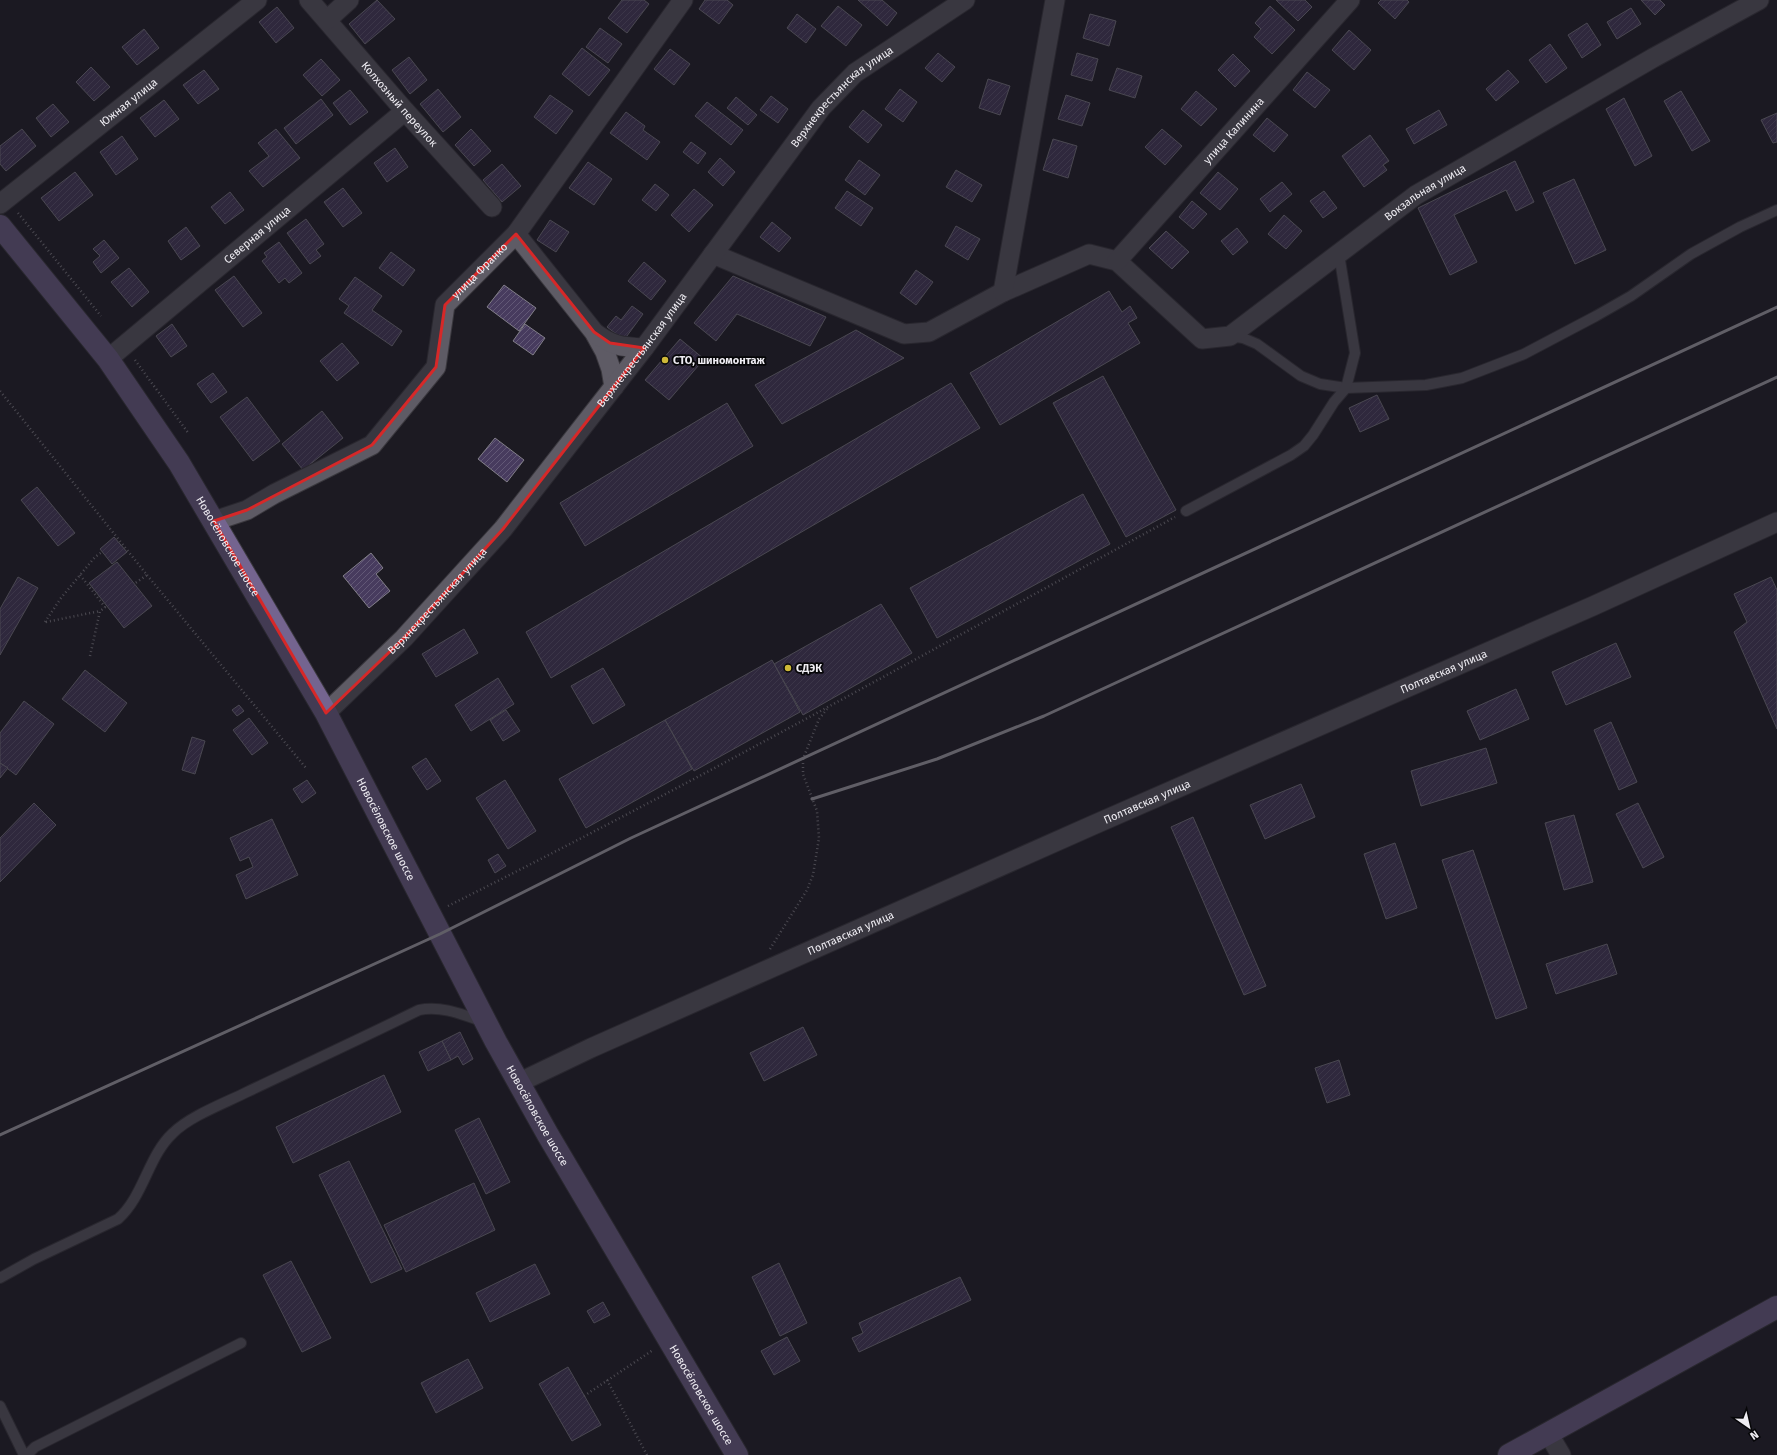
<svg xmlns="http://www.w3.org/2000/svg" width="1777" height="1455" viewBox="0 0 1777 1455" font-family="'Fira Sans',sans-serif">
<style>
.building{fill:url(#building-hatch);stroke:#827f89}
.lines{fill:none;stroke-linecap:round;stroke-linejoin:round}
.lane-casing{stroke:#3a383e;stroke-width:12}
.street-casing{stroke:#3a383e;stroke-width:21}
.secondary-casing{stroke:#3a383e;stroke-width:24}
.path{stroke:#85838a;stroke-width:2.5;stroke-dasharray:1 3;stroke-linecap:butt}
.lane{stroke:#5e5b65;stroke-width:10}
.street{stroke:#5e5b65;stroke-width:19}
.secondary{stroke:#74648f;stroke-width:22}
.rail{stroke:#b4b2b9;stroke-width:3}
.marked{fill:none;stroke:#d62828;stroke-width:3;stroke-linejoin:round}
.poi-dot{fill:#ceb838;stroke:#060608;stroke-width:1.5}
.labels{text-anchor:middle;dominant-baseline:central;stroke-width:3.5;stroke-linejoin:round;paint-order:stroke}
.street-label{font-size:11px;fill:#eeecf2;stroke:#060608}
.poi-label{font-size:11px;font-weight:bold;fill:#eeecf2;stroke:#060608;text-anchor:start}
</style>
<defs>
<pattern id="building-hatch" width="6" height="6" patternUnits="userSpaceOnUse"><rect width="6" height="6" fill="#473b5e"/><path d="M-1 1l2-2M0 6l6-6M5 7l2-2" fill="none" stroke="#625876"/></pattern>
</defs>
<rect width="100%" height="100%" fill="#1c1a22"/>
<g class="building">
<polygon points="377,0 395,19 365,44 349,24"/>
<polygon points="622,0 644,0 649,4 627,33 608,18"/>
<polygon points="705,0 727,0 733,5 719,24 699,9"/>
<polygon points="858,0 882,0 897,13 887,26"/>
<polygon points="1276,0 1305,0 1312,7 1298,21"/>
<polygon points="1381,0 1407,0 1409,2 1395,19 1378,3"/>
<polygon points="1641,0 1660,0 1665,5 1655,15"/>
<polygon points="838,6 862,25 846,46 821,26"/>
<polygon points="1270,6 1295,30 1272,54 1254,37 1261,29 1255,23"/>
<polygon points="277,7 294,28 276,43 259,22"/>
<polygon points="1631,8 1641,24 1617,39 1607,22"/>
<polygon points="797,14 816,29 806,43 787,28"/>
<polygon points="1090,14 1116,21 1109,46 1083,38"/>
<polygon points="1587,23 1601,45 1582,58 1568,35"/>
<polygon points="600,28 622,44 608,63 586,47"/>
<polygon points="144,29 159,48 137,65 122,47"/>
<polygon points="1349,30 1371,50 1354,70 1332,50"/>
<polygon points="1550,44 1567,68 1546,83 1529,60"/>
<polygon points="582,48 610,70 589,96 562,74"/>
<polygon points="670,49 690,64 674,85 654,69"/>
<polygon points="938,53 955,67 942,82 925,68"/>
<polygon points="1077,53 1098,59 1092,81 1071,75"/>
<polygon points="1233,54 1250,71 1235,87 1218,70"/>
<polygon points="409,57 427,80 410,94 392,70"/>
<polygon points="321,59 340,80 322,96 303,75"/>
<polygon points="91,67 110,87 94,101 76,82"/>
<polygon points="1117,68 1142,76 1135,98 1109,90"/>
<polygon points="204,70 219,89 198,104 183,85"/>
<polygon points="1508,70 1519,82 1496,101 1486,89"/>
<polygon points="1307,72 1330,90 1315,108 1293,90"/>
<polygon points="988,79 1010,86 1000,115 979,108"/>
<polygon points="438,89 461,117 443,132 420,104"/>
<polygon points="900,89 917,102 903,122 885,109"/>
<polygon points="350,90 368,112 350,125 333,103"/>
<polygon points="1196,91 1217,109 1201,126 1181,109"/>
<polygon points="1681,91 1710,141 1692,151 1664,101"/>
<polygon points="550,95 573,111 556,134 534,117"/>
<polygon points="1066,95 1090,103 1082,126 1058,119"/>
<polygon points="771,96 788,109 778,123 760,110"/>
<polygon points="736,97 757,115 748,125 727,108"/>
<polygon points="1624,98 1652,156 1635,166 1606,109"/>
<polygon points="321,99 333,115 296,144 284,128"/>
<polygon points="164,100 179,119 155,137 140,118"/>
<polygon points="707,102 743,130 731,145 695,116"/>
<polygon points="53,104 69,122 51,137 36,118"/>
<polygon points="863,110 882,125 868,143 849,127"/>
<polygon points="1439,110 1447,125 1414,144 1406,129"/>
<polygon points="626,112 645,126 643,130 660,142 647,160 610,133"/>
<polygon points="1777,113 1777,142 1773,143 1761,120"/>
<polygon points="1267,118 1288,135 1274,152 1253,135"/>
<polygon points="22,129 36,146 6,171 0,164 0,146"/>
<polygon points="276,129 300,158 263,187 249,171 269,156 258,143"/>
<polygon points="471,129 491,151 474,166 455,145"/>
<polygon points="1162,129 1182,146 1165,165 1145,147"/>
<polygon points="1370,135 1389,161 1383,165 1387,170 1364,187 1342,156"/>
<polygon points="122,136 138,159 116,175 100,152"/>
<polygon points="1053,139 1077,146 1068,178 1043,170"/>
<polygon points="691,142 706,153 698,164 683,152"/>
<polygon points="395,148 408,167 387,182 374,163"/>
<polygon points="720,158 735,172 723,186 708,172"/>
<polygon points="859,160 880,175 865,195 845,180"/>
<polygon points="1515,161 1534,202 1516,211 1506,190 1454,215 1477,262 1450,275 1418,208"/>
<polygon points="588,162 612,179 594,205 569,188"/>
<polygon points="502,164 521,186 502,202 483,180"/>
<polygon points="956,170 982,185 972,202 946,187"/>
<polygon points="75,172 93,195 59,221 41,198"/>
<polygon points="1218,172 1238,189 1220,210 1200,193"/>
<polygon points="1574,179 1606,250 1575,264 1543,193"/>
<polygon points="1282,182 1292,194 1270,212 1260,199"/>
<polygon points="655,184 669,195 656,211 642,200"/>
<polygon points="343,188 362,213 343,227 324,202"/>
<polygon points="694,189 713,205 689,232 671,215"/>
<polygon points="847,191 873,208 861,226 835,208"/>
<polygon points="1324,191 1337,208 1323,218 1310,201"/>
<polygon points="230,192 244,210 225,224 211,207"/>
<polygon points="1192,201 1207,214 1193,229 1179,217"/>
<polygon points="1284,215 1302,231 1286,249 1268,234"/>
<polygon points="306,219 324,244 316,250 321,256 310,264 287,233"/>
<polygon points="550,220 569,232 556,252 537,240"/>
<polygon points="772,222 791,238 779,252 760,237"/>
<polygon points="956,226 980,239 968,260 945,246"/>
<polygon points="186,227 200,246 181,260 168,241"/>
<polygon points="1237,228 1248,242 1233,255 1221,241"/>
<polygon points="1166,231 1189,252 1172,269 1149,248"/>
<polygon points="104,240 119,258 101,273 93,262 100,256 93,249"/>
<polygon points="279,242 302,273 289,283 285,278 279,283 262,261 267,257 264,253"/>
<polygon points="391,252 415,270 403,286 379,268"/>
<polygon points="644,262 666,281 651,300 628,281"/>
<polygon points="129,268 149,292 132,307 111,282"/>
<polygon points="916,270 933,282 916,305 900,293"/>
<polygon points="234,276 262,313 243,327 215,290"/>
<polygon points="733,276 826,317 810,346 737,314 716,341 694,323"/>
<polygon points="355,277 382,296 372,310 402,331 392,346 344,313 349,306 339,299"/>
<polygon points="504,285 536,308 519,331 487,307"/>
<polygon points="1109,291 1122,312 1130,306 1137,318 1128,323 1140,343 1000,425 970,373"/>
<polygon points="632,306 643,314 624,340 607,327 616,316 621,320"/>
<polygon points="172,324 187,346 171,357 156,336"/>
<polygon points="525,324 545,338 533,355 513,341"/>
<polygon points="856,330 904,358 782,424 755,385"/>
<polygon points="680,339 704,359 669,400 645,380"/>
<polygon points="342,343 359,363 337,381 320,361"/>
<polygon points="213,373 227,392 211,403 197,384"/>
<polygon points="1103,376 1176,510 1126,537 1053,403"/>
<polygon points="951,383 980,428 551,678 526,632"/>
<polygon points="1377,395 1389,419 1360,432 1349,408"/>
<polygon points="247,397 280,441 253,461 220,417"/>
<polygon points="727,403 753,446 585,546 560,503"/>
<polygon points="322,411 343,438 303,470 282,444"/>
<polygon points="495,438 524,460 507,482 478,459"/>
<polygon points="37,487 75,533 58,546 21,500"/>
<polygon points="1083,494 1110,544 937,638 910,588"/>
<polygon points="114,537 127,552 112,564 100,549"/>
<polygon points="371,553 383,568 376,574 390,591 369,608 343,576"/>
<polygon points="117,562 152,606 124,628 89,583"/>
<polygon points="18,577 38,588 0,655 0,609"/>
<polygon points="1771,577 1777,590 1777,729 1734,632 1747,622 1734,594"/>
<polygon points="881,604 912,653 803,715 774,664"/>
<polygon points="464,629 478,653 436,677 422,654"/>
<polygon points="1616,643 1631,677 1566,705 1552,672"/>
<polygon points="772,660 800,712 694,771 665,720"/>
<polygon points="603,668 625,705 593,724 571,686"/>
<polygon points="85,670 127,703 105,732 62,699"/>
<polygon points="498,678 514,704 471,731 455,705"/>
<polygon points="1516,689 1529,719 1480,740 1467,711"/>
<polygon points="24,701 54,724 16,775 0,763 0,733"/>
<polygon points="239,705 244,711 237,716 232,710"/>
<polygon points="506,710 520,731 503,741 490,720"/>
<polygon points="249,718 268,743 252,755 233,730"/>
<polygon points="665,720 692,769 586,828 559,779"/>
<polygon points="1611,722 1637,782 1619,790 1594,730"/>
<polygon points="192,737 205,741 195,774 182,770"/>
<polygon points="1486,748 1497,783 1421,806 1411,771"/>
<polygon points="426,758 441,781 427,790 412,767"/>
<polygon points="0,763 8,768 0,778"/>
<polygon points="307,780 316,793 302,803 293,789"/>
<polygon points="505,780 536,831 508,849 476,798"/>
<polygon points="1301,784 1315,817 1265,839 1250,805"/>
<polygon points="34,803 56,825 0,882 0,838"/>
<polygon points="1638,803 1664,857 1643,868 1616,814"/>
<polygon points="1574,815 1593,882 1564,890 1545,823"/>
<polygon points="1193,817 1266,986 1244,995 1171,827"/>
<polygon points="272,819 298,875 246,899 236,875 253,867 249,857 240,861 230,838"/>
<polygon points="1395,843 1417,908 1386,919 1364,854"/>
<polygon points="1473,850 1527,1008 1496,1019 1442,860"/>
<polygon points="498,854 506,866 495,873 488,860"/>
<polygon points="1607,944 1617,974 1556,994 1546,964"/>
<polygon points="803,1027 817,1055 764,1081 750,1053"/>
<polygon points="460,1032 473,1059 463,1065 458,1056 451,1060 442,1041"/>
<polygon points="442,1041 451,1060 428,1071 419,1052"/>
<polygon points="1339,1060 1350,1095 1327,1103 1315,1068"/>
<polygon points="384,1075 401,1112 293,1163 276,1127"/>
<polygon points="479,1118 510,1182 486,1194 455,1130"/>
<polygon points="349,1161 402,1269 371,1283 319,1175"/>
<polygon points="474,1183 495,1230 406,1272 384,1225"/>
<polygon points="291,1261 331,1338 302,1352 263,1275"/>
<polygon points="779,1263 807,1323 780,1336 752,1277"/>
<polygon points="535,1264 550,1294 490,1322 476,1293"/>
<polygon points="960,1277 971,1300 859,1352 852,1338 863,1333 859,1323"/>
<polygon points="603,1302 610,1315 594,1323 587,1311"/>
<polygon points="787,1337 800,1361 774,1375 761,1351"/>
<polygon points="468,1359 483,1388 436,1413 421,1383"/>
<polygon points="568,1367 601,1425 572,1441 539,1384"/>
</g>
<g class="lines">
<defs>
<g id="lane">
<polyline points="1230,336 1243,338 1257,344 1301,376 1320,384 1346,388 1426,385 1462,378 1524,354 1596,316 1631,296 1691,254 1740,227 1777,210"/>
<polyline points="1186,511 1291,455 1304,446 1313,435 1334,402 1346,388 1355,353 1339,254"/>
<path d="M0,1278L34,1259L118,1219C144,1196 148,1156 173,1133C190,1116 225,1103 247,1092C304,1065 362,1038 419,1010C441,1005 464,1015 484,1022"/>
<polyline points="0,1406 24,1455"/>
<polyline points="27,1455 35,1447 241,1343"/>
</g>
<g id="street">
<path id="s1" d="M309,0L405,111L492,207"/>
<polyline points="327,20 349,0"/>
<path id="s2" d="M0,204L257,0"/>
<polyline points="516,234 594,332 605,352 611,369 614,387"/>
<path id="s3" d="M713,254L904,334L929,332L1003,292L1089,254L1117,261L1202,339L1230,336L1416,195L1653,58L1759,0"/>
<path id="s4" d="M1117,261L1350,0"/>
<polyline points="1003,292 1055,0"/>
<path d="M595,333C613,346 621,347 644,348"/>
<path id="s5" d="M108,359L405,111"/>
<path id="s6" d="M214,521L247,510L274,494L372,445L436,367L445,305L516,234L683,0"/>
<path id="s7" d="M326,713L404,638L503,529L644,348L821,108L855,73L965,0"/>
<path id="s8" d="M518,1083L591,1048L1091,826L1593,606L1777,522"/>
<polyline points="1548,1433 1561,1455"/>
</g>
<g id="secondary">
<path id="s9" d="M0,226L108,359L179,463L326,713L496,1042L548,1135L737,1455"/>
<polyline points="1509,1455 1777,1307"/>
</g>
</defs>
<use href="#lane" class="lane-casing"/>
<use href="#street" class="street-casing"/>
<use href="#secondary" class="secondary-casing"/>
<g class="path">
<polyline points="18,213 101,316"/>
<polyline points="135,360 189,434"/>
<polyline points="0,391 147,575 134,584"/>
<polyline points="80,575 105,607"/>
<polyline points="147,575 306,768"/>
<polyline points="45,622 61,598 95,557 102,552"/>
<polyline points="46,622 100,611"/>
<polyline points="90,656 100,611 107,606"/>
<path d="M448,906C694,783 934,649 1175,517"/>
<polyline points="770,949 807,890 813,875 819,838 817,811 803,774 803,759 819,719 827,709"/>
<polyline points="607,1380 647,1455"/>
<polyline points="584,1396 653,1350"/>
</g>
<use href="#lane" class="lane"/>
<use href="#street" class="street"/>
<use href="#secondary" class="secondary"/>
<g class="rail">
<polyline points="812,799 937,759 1044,716 1777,377"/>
<polyline points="0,1135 440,934 631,838 1777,307"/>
</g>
</g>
<path d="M0 0H1777V1455H0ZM516,234L594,332L610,343L644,348L503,529L404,638L326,713L214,521L247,510L372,445L436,367L445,305Z" fill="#1c1a22" fill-opacity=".55" fill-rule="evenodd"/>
<path class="marked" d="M516,234L594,332L610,343L644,348L503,529L404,638L326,713L214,521L247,510L372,445L436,367L445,305Z"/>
<g class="poi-dot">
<circle cx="665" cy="360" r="4"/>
<circle cx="788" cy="668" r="4"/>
</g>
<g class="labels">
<g class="street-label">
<text stroke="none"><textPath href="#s7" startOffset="806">Верхнекрестьянская улица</textPath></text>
<text stroke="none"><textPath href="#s2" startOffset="164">Южная улица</textPath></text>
<text stroke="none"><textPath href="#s1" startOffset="138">Колхозный переулок</textPath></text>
<text stroke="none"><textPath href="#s4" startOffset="175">улица Калинина</textPath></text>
<text stroke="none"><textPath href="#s3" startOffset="825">Вокзальная улица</textPath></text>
<text stroke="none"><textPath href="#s5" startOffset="194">Северная улица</textPath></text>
<text stroke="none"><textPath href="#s6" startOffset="388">улица Франко</textPath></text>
<text stroke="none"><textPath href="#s7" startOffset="482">Верхнекрестьянская улица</textPath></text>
<text stroke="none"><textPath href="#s9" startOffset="394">Новосёловское шоссе</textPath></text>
<text stroke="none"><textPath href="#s7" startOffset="158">Верхнекрестьянская улица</textPath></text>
<text stroke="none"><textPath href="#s8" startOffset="1013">Полтавская улица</textPath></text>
<text stroke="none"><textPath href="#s8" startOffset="689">Полтавская улица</textPath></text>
<text stroke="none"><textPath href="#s9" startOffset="718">Новосёловское шоссе</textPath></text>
<text stroke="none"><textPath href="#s8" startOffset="365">Полтавская улица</textPath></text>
<text stroke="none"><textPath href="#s9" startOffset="1042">Новосёловское шоссе</textPath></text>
<text stroke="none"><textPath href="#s9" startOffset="1366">Новосёловское шоссе</textPath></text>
</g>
<g class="poi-label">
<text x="673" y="360">СТО, шиномонтаж</text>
<text x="796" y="668">СДЭК</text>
</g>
</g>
<g transform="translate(1749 1427) rotate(146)" stroke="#060608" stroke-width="3" paint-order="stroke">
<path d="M0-3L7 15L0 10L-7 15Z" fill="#eeecf2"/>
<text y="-6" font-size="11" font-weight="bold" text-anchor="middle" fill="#eeecf2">N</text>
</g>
</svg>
